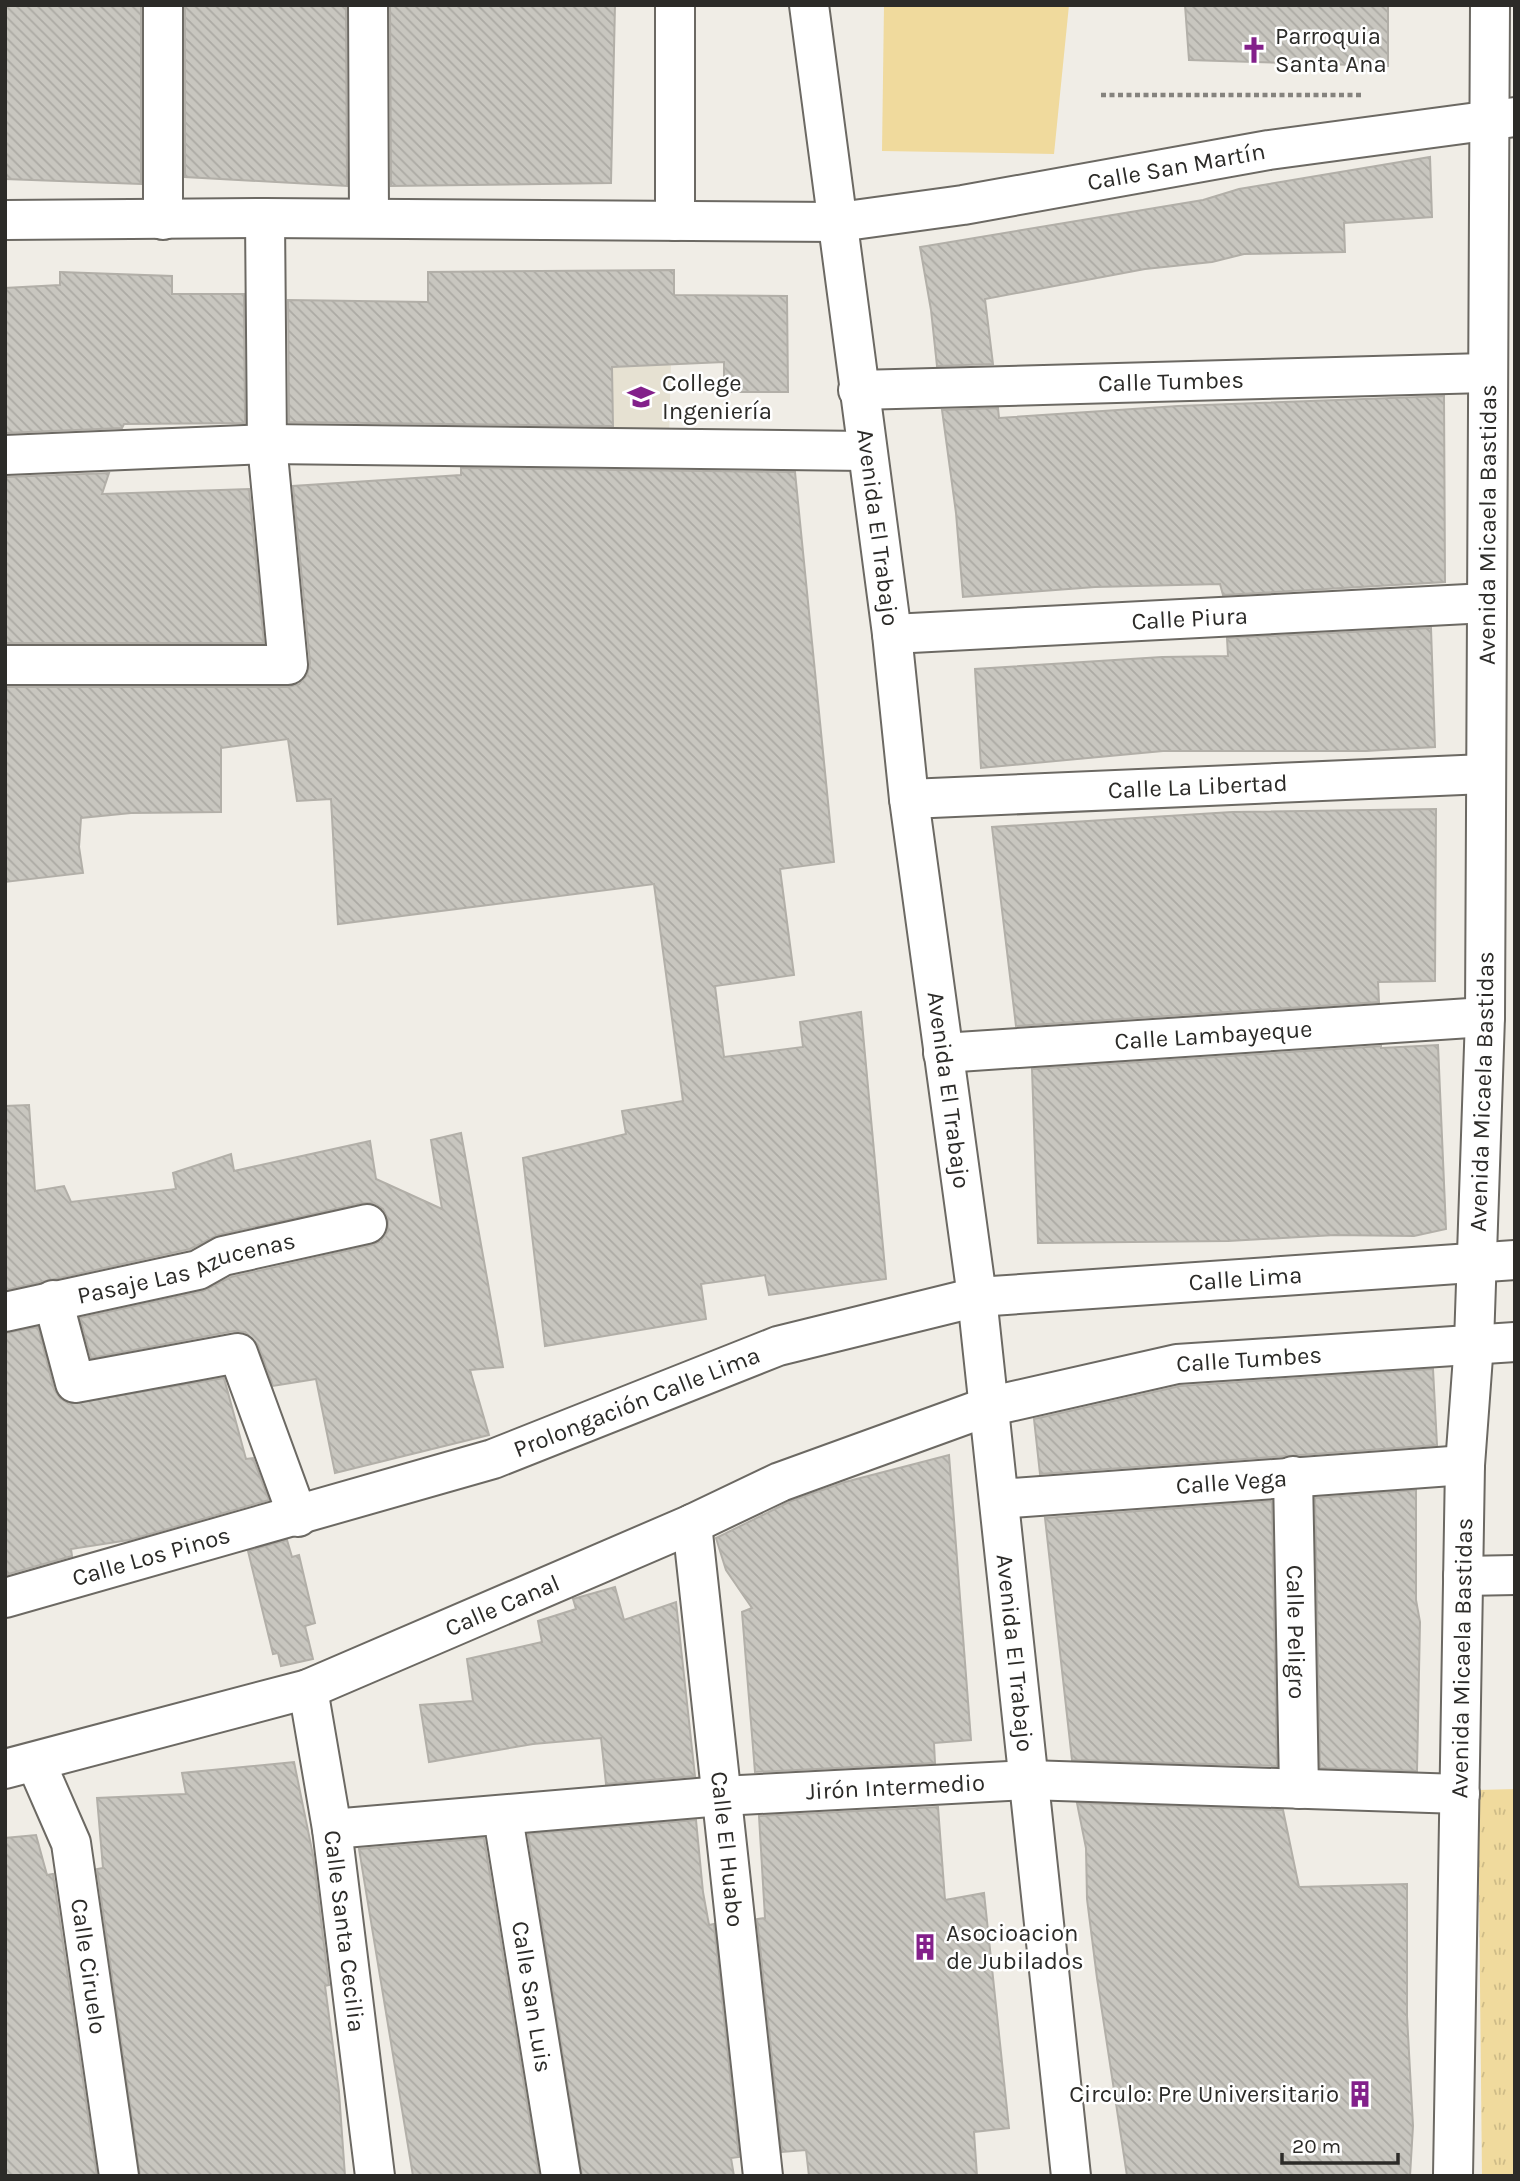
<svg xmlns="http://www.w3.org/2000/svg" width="1520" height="2181" viewBox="0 0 1520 2181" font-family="Karla,sans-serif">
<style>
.built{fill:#e6e1d2}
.grass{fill:#f0da9d}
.park{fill:url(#park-tufts)}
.building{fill:url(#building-back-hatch);stroke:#b2afa8;stroke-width:2}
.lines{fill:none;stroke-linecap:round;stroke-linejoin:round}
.street-casing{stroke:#6c6963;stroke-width:42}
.secondary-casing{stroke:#6c6963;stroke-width:42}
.path{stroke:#85837e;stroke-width:4.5;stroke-dasharray:5 3.5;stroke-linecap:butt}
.street{stroke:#fff;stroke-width:38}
.secondary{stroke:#fff;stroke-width:38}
.labels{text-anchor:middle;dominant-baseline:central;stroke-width:5;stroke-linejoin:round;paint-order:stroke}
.poi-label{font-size:24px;fill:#2c2b28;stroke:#fff;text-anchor:start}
.street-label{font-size:24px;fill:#2c2b28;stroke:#fff}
</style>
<defs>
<pattern id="park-tufts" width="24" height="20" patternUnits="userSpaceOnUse" patternTransform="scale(1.75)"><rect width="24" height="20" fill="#f0da9d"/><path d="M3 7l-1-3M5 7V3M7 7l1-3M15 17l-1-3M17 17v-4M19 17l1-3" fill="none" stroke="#cebb87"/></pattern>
<pattern id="building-back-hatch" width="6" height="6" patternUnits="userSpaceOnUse" patternTransform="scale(1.75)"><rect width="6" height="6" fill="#c8c6bf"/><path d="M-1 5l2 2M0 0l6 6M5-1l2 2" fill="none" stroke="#acaaa4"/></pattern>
</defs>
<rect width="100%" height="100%" fill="#f0ede6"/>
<polygon class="built" points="671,364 669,440 614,438 612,367"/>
<polygon class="grass" points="884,5 1069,5 1054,154 882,151"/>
<polygon class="park" points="1515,1789 1515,2176 1482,2176 1478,1790"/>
<g class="building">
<polygon points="5,5 141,5 141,184 5,179"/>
<polygon points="185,5 346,5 347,186 185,177"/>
<polygon points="390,5 615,5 611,183 391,186"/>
<polygon points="1185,5 1388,5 1388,66 1189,60"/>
<polygon points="1430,157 1432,217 1344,223 1345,252 1244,254 1212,262 1145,269 985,299 993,364 937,366 931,310 920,247 1203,200 1239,189"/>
<polygon points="674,270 674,295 787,296 788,392 724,392 724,362 612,367 613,426 289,422 288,300 428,302 428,272"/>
<polygon points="60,272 172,276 172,294 244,294 245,423 124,424 122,428 5,433 5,288 60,285"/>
<polygon points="1444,396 1445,582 1223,595 1220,584 1095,587 963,597 956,513 942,410 998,408 999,418 1178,406"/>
<polygon points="461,468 795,472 834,862 780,869 794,975 715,986 724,1057 803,1047 800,1022 861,1012 886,1279 769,1295 765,1275 701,1284 706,1319 545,1346 523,1158 626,1134 622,1111 683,1101 654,884 338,924 331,799 297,801 288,739 221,748 221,812 131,813 81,818 79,847 83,873 5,882 5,687 288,687 299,684 307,675 310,663 293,486 461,475"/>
<polygon points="109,473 102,494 249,489 264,643 5,643 5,477"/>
<polygon points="1431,628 1435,747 1366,751 1163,751 981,768 975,669 1162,657 1228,656 1227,638"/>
<polygon points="1436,809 1435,981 1378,982 1379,1002 1016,1026 992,827 1232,812"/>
<polygon points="1438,1045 1446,1229 1414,1236 1335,1235 1228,1241 1038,1243 1032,1069 1381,1046 1381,1048"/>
<polygon points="29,1105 35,1191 64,1186 71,1202 176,1189 173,1173 231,1154 234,1171 370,1141 376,1179 442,1209 431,1140 461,1133 503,1367 470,1370 489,1435 335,1473 316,1379 273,1386 258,1345 245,1332 234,1331 91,1358 80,1318 203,1291 231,1277 372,1245 381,1241 388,1231 388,1219 383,1209 374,1203 362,1203 218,1235 190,1249 5,1290 5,1106"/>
<polygon points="38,1327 54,1389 60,1398 69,1404 224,1378 246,1459 253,1458 269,1500 129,1540 71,1549 72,1556 5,1575 5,1333"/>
<polygon points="1433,1369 1437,1445 1040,1474 1034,1419 1180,1386"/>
<polygon points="949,1455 971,1740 934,1743 935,1763 755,1772 742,1612 752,1608 726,1570 716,1538 791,1501 845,1482"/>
<polygon points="1416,1490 1416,1600 1420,1622 1417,1771 1320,1768 1315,1498"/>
<polygon points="1272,1501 1277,1766 1072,1760 1045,1518"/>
<polygon points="287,1540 292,1557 299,1555 315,1623 305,1626 313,1659 281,1666 278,1653 273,1654 248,1551"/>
<polygon points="615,1587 624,1620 676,1602 695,1776 606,1784 601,1738 533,1744 429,1762 420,1705 473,1701 467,1659 542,1642 538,1621 576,1609 573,1599"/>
<polygon points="294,1762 313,1855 329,1985 325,1986 339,2092 345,2176 140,2176 97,1869 103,1868 97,1798 186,1794 182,1773"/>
<polygon points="1077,1803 1283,1810 1299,1887 1407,1884 1407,2016 1413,2126 1410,2176 1127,2176 1097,1978 1087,1899 1086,1848"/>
<polygon points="938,1807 945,1900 984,1893 1009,2128 974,2132 977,2176 809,2176 806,2150 782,2152 757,1919 765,1918 759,1816"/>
<polygon points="696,1820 703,1892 709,1925 714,1924 739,2157 731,2158 734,2176 582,2176 528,1834"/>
<polygon points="36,1835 47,1875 53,1874 97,2176 5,2176 5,1838"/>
<polygon points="484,1838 539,2176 413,2176 359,1849"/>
</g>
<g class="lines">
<defs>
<g id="street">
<polyline points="163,5 163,220"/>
<polyline points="368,5 369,218"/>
<path id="s1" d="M809,5L892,634L909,799L977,1297L1071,2176"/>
<path id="s2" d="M5,220L265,218L839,222L963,205L1269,150L1515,117"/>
<polyline points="675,221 675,5"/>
<path id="s3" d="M858,390L1486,373"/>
<polyline points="5,455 267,444 866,451"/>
<path id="s4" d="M892,634L1487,603"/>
<polyline points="5,665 288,665 267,444 265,218"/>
<path id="s5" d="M909,799L1485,774"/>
<path id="s6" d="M943,1053L1485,1017"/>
<polyline points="53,1300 75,1383 238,1353 298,1517"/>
<path id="s7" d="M5,1312L198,1270L223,1256L367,1224"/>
<path id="s8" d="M1293,1476L1299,1789"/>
<path id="s9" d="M999,1499L1465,1465"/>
<path id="s10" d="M692,1524L763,2176"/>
<polyline points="1463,1576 1515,1575"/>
<path id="s11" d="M5,1598L493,1459L778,1346L977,1297L1515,1260"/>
<path id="s12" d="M308,1689L332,1829L375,2176"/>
<path id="s13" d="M36,1763L71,1843L119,2176"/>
<path id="s14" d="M5,1769L308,1689L692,1524L780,1482L987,1407L1177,1364L1515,1342"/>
<path id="s15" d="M503,1817L561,2176"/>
<path id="s16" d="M332,1829L721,1796L1028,1780L1460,1794"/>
</g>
<g id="secondary">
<path id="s17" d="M1453,2176L1465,1465L1474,1343L1485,1017L1490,5"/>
</g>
</defs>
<use href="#street" class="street-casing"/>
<use href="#secondary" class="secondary-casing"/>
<polyline class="path" points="1101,95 1363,95"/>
<use href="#street" class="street"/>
<use href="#secondary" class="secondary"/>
</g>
<defs>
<symbol id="church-bare" viewBox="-9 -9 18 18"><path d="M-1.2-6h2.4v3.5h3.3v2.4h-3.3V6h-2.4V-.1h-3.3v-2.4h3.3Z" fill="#83208a" stroke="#fff" stroke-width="2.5" paint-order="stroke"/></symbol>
<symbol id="school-bare" viewBox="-9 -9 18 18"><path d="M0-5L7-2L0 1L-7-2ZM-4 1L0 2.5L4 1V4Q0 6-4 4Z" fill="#83208a" stroke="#fff" stroke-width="2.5" paint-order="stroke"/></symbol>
<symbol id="building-bare" viewBox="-9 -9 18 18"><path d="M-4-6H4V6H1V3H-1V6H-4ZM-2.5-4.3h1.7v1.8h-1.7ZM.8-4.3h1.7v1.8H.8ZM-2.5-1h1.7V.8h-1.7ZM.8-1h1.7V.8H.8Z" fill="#83208a" stroke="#fff" stroke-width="2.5" paint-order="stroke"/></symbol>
</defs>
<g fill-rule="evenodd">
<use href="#church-bare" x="1235" y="31" width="38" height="38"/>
<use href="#school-bare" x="622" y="378" width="38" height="38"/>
<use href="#building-bare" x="906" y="1928" width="38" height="38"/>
<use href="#building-bare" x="1341" y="2075" width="38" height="38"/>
</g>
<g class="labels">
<g class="poi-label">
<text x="1275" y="36">Parroquia<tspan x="1275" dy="28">Santa Ana</tspan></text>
<text x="662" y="383">College<tspan x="662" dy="28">Ingeniería</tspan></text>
<text x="946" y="1933">Asocioacion<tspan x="946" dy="28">de Jubilados</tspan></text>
<text x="1339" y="2094" text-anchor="end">Circulo: Pre Universitario</text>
</g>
<g class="street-label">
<text stroke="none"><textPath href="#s2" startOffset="1176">Calle San Martín</textPath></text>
<text stroke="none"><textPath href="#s3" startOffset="313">Calle Tumbes</textPath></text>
<text stroke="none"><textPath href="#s17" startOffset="1652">Avenida Micaela Bastidas</textPath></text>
<text stroke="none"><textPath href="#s1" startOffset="527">Avenida El Trabajo</textPath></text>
<text stroke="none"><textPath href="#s4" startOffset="298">Calle Piura</textPath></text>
<text stroke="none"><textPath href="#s5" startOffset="289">Calle La Libertad</textPath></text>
<text stroke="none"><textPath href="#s6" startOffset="271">Calle Lambayeque</textPath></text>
<text stroke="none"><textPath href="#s1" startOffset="1094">Avenida El Trabajo</textPath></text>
<text stroke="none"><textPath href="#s17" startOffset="1085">Avenida Micaela Bastidas</textPath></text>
<text stroke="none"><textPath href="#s7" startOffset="187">Pasaje Las Azucenas</textPath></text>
<text stroke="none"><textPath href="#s11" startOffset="1288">Calle Lima</textPath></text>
<text stroke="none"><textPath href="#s14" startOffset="1316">Calle Tumbes</textPath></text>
<text stroke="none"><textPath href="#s11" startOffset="662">Prolongación Calle Lima</textPath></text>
<text stroke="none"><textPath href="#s9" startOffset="233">Calle Vega</textPath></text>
<text stroke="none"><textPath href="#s11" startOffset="152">Calle Los Pinos</textPath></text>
<text stroke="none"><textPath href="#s14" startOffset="525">Calle Canal</textPath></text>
<text stroke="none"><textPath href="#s8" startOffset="156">Calle Peligro</textPath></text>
<text stroke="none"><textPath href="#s1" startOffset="1661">Avenida El Trabajo</textPath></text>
<text stroke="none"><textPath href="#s17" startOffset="518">Avenida Micaela Bastidas</textPath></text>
<text stroke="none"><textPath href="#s16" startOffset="565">Jirón Intermedio</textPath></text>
<text stroke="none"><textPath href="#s10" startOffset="327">Calle El Huabo</textPath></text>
<text stroke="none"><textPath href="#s12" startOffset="245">Calle Santa Cecilia</textPath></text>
<text stroke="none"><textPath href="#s13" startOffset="212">Calle Ciruelo</textPath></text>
<text stroke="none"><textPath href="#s15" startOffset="182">Calle San Luis</textPath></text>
</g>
</g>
<rect width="1520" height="2181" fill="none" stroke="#2c2b28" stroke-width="14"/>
<path d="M1282 2153v10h116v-10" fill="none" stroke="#2c2b28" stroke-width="3.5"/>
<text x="1292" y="2153" font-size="21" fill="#2c2b28" stroke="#ffffff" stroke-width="5" paint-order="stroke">20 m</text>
</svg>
